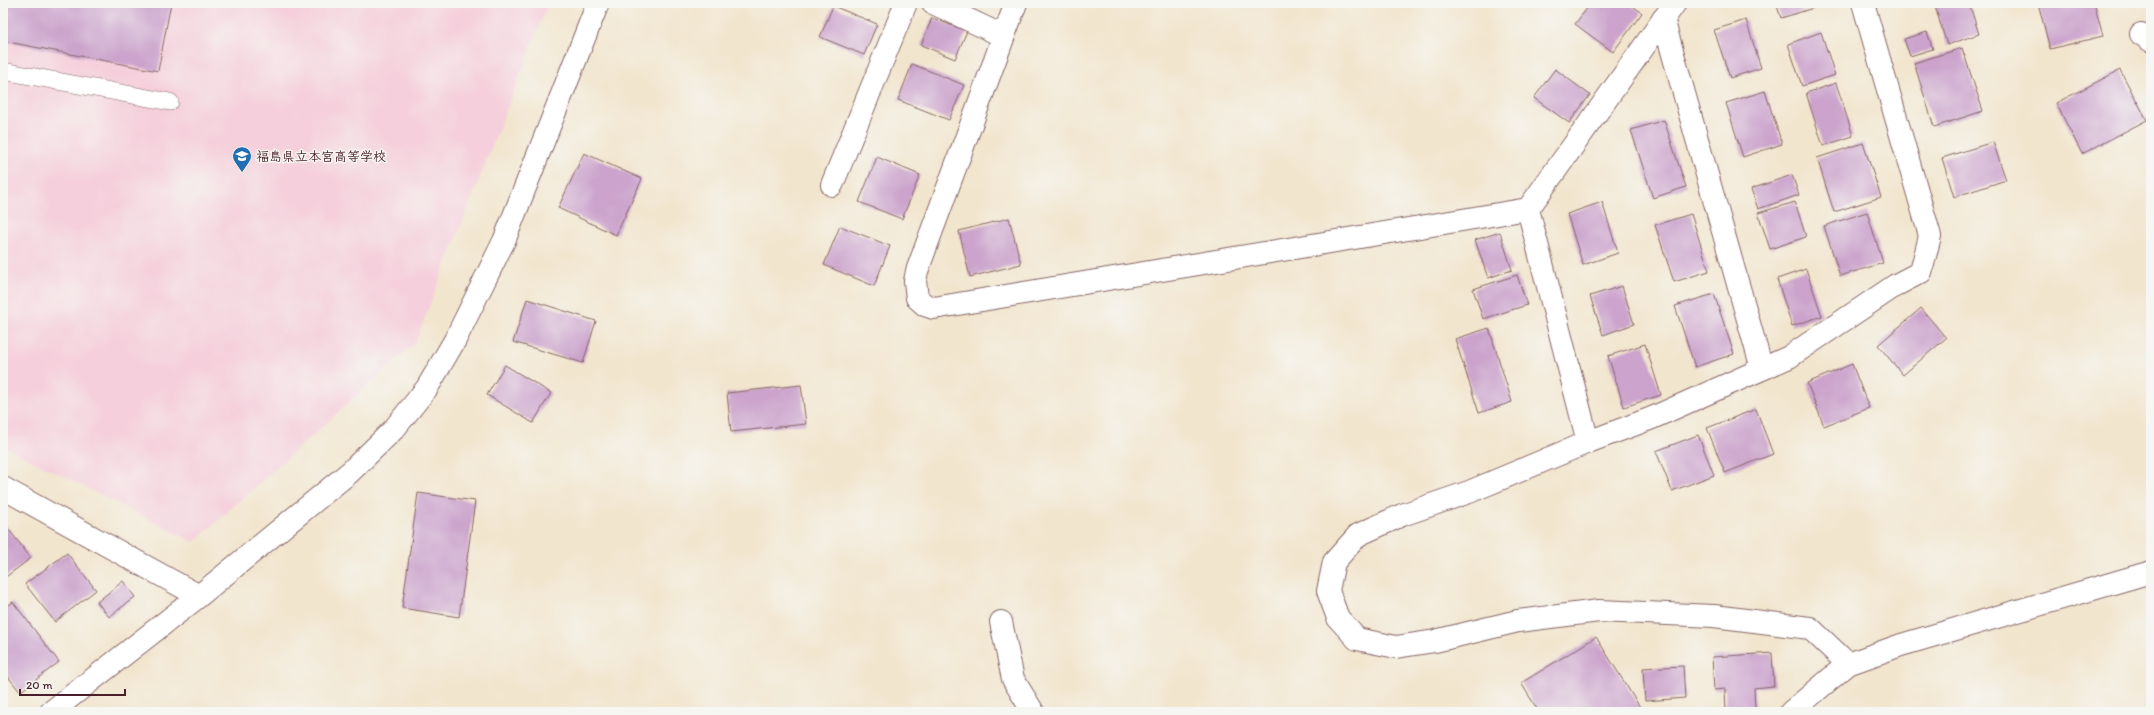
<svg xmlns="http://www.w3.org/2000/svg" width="2154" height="715" viewBox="0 0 2154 715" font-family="Itim,'Klee One',sans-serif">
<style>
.built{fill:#f5cfdb}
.building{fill:#cba3cc}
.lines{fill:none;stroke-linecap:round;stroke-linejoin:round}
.service-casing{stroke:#856464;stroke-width:18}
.minor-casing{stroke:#856464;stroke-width:24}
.tertiary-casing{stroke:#856464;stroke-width:24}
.service{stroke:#fff;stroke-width:17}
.minor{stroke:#fff;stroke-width:22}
.tertiary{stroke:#fff;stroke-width:22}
.labels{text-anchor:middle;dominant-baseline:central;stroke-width:3;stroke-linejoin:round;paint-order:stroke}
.poi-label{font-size:13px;font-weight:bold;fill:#4a1f2b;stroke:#f6f6f2;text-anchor:start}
</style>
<rect width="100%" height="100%" fill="#f6f6f2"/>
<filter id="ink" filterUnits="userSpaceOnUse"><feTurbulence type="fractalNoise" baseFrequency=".025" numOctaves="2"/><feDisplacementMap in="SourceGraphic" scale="8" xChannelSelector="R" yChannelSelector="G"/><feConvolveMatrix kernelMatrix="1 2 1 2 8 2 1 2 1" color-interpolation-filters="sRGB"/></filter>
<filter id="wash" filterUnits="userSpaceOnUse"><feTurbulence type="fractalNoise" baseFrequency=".012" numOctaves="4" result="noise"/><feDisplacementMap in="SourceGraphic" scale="16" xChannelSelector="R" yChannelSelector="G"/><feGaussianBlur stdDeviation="0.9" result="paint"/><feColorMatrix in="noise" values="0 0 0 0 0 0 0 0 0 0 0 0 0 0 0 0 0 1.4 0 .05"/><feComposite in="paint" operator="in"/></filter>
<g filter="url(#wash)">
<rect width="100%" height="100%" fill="#f2e5ce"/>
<polygon class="built" points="3,3 548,3 415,343 194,542 3,446"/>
<g id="blocks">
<g class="building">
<polygon points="3,3 171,3 158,71 3,41"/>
<polygon points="1591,3 1629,3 1642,13 1613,52 1575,24"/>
<polygon points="1776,3 1820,3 1820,6 1781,18"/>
<polygon points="1934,3 1969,3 1979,34 1947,45"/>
<polygon points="2038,3 2094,3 2103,36 2050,49"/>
<polygon points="833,6 877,24 864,55 820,37"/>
<polygon points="932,18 967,31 955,59 921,45"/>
<polygon points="1746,20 1761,68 1730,78 1714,30"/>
<polygon points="1821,32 1835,75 1802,86 1788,44"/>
<polygon points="1927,32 1933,49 1910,56 1904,39"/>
<polygon points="1962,48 1983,111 1934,127 1914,63"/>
<polygon points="912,64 964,85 949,120 898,100"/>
<polygon points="1555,69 1590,95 1569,123 1534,98"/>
<polygon points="2120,70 2147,120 2082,154 2056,103"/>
<polygon points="1836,83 1853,136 1823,146 1806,93"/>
<polygon points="1765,91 1782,144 1743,157 1726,103"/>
<polygon points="1664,120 1686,187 1653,198 1631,130"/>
<polygon points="1993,142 2006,180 1954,197 1942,158"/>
<polygon points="1863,143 1881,197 1834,212 1817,158"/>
<polygon points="584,153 642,179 616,235 558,208"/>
<polygon points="877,157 920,175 902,219 859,202"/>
<polygon points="1792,175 1799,195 1758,209 1751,189"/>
<polygon points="1602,202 1618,253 1583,265 1567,214"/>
<polygon points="1795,202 1806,237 1770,249 1758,213"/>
<polygon points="1867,212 1883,263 1840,276 1824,226"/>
<polygon points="1691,214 1709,271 1674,282 1655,225"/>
<polygon points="1009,218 1021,264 970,277 959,231"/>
<polygon points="840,226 890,246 874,286 824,265"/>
<polygon points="1500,232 1512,270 1488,278 1475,240"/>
<polygon points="1806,269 1822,316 1792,326 1777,279"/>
<polygon points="1517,275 1527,305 1483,319 1473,289"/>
<polygon points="1622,286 1634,324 1603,335 1590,296"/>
<polygon points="1714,294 1734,354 1695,367 1675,306"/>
<polygon points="527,299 596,321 583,363 513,342"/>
<polygon points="1921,308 1946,338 1903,375 1878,345"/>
<polygon points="1489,328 1512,402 1479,413 1455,339"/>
<polygon points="1645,344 1661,395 1624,407 1608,356"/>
<polygon points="1852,364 1869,408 1824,426 1807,383"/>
<polygon points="505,365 551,393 533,423 487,395"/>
<polygon points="801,385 806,424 731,432 727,393"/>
<polygon points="1756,409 1773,454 1725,473 1707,428"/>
<polygon points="1698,435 1714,475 1672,491 1656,451"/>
<polygon points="418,493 475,501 459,617 402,608"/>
<polygon points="3,522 31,558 3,579"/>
<polygon points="67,553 96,590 55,622 25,584"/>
<polygon points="123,581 135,597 109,617 97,602"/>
<polygon points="13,602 59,662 20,692 3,670 3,609"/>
<polygon points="1596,637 1643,712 1539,712 1521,683"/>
<polygon points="1772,653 1774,686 1754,688 1755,710 1726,712 1725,689 1714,690 1712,657"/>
<polygon points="1683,666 1685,698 1645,701 1643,668"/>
</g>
</g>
</g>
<g filter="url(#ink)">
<use href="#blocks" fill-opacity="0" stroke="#856464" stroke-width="1"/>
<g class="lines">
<defs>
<polyline id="service" points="3,71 170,102"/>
<g id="minor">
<polyline points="933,3 1003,36"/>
<polyline points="1016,3 917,271 915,281 917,298 925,305 934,308 1528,209 1675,3"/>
<polyline points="1663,19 1762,369"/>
<polyline points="2141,34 2151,41"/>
<polyline points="832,185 906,3"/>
<polyline points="1528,209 1588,442"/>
<polyline points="1001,622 1013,679 1033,712"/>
<polyline points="1848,664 1810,628 1714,616 1599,611 1518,621 1435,641 1396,647 1357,639 1338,618 1328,591 1334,562 1358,535 1402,515 1469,492 1588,442 1652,418 1789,357 1896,285 1921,272 1930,236 1863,3"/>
<polyline points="1791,712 1848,664 1901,645 2151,572"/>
</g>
<g id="tertiary">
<polyline points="3,488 199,596"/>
<polyline points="51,712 199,596 350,472 394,429 427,388 455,340 504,241 598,3"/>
</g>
</defs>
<use href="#service" class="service-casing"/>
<use href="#minor" class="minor-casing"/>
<use href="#tertiary" class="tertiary-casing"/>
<use href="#service" class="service"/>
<use href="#minor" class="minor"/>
<use href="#tertiary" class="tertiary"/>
</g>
</g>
<defs>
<symbol id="school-pin" viewBox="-11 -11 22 30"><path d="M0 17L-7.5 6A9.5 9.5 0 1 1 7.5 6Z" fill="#1f6fb2" stroke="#f6f6f2"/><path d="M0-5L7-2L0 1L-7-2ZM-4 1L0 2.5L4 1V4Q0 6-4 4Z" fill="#fff"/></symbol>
</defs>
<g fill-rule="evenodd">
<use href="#school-pin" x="231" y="145" width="22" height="30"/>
</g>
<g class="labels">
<g class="poi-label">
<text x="256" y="156">福島県立本宮高等学校</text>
</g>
</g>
<rect width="2154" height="715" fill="none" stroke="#f6f6f2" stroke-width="16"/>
<path d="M20 689v6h105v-6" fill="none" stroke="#4a1f2b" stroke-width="2"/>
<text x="26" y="689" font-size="12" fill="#4a1f2b" stroke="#f6f6f2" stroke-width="3" paint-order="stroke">20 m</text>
</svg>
